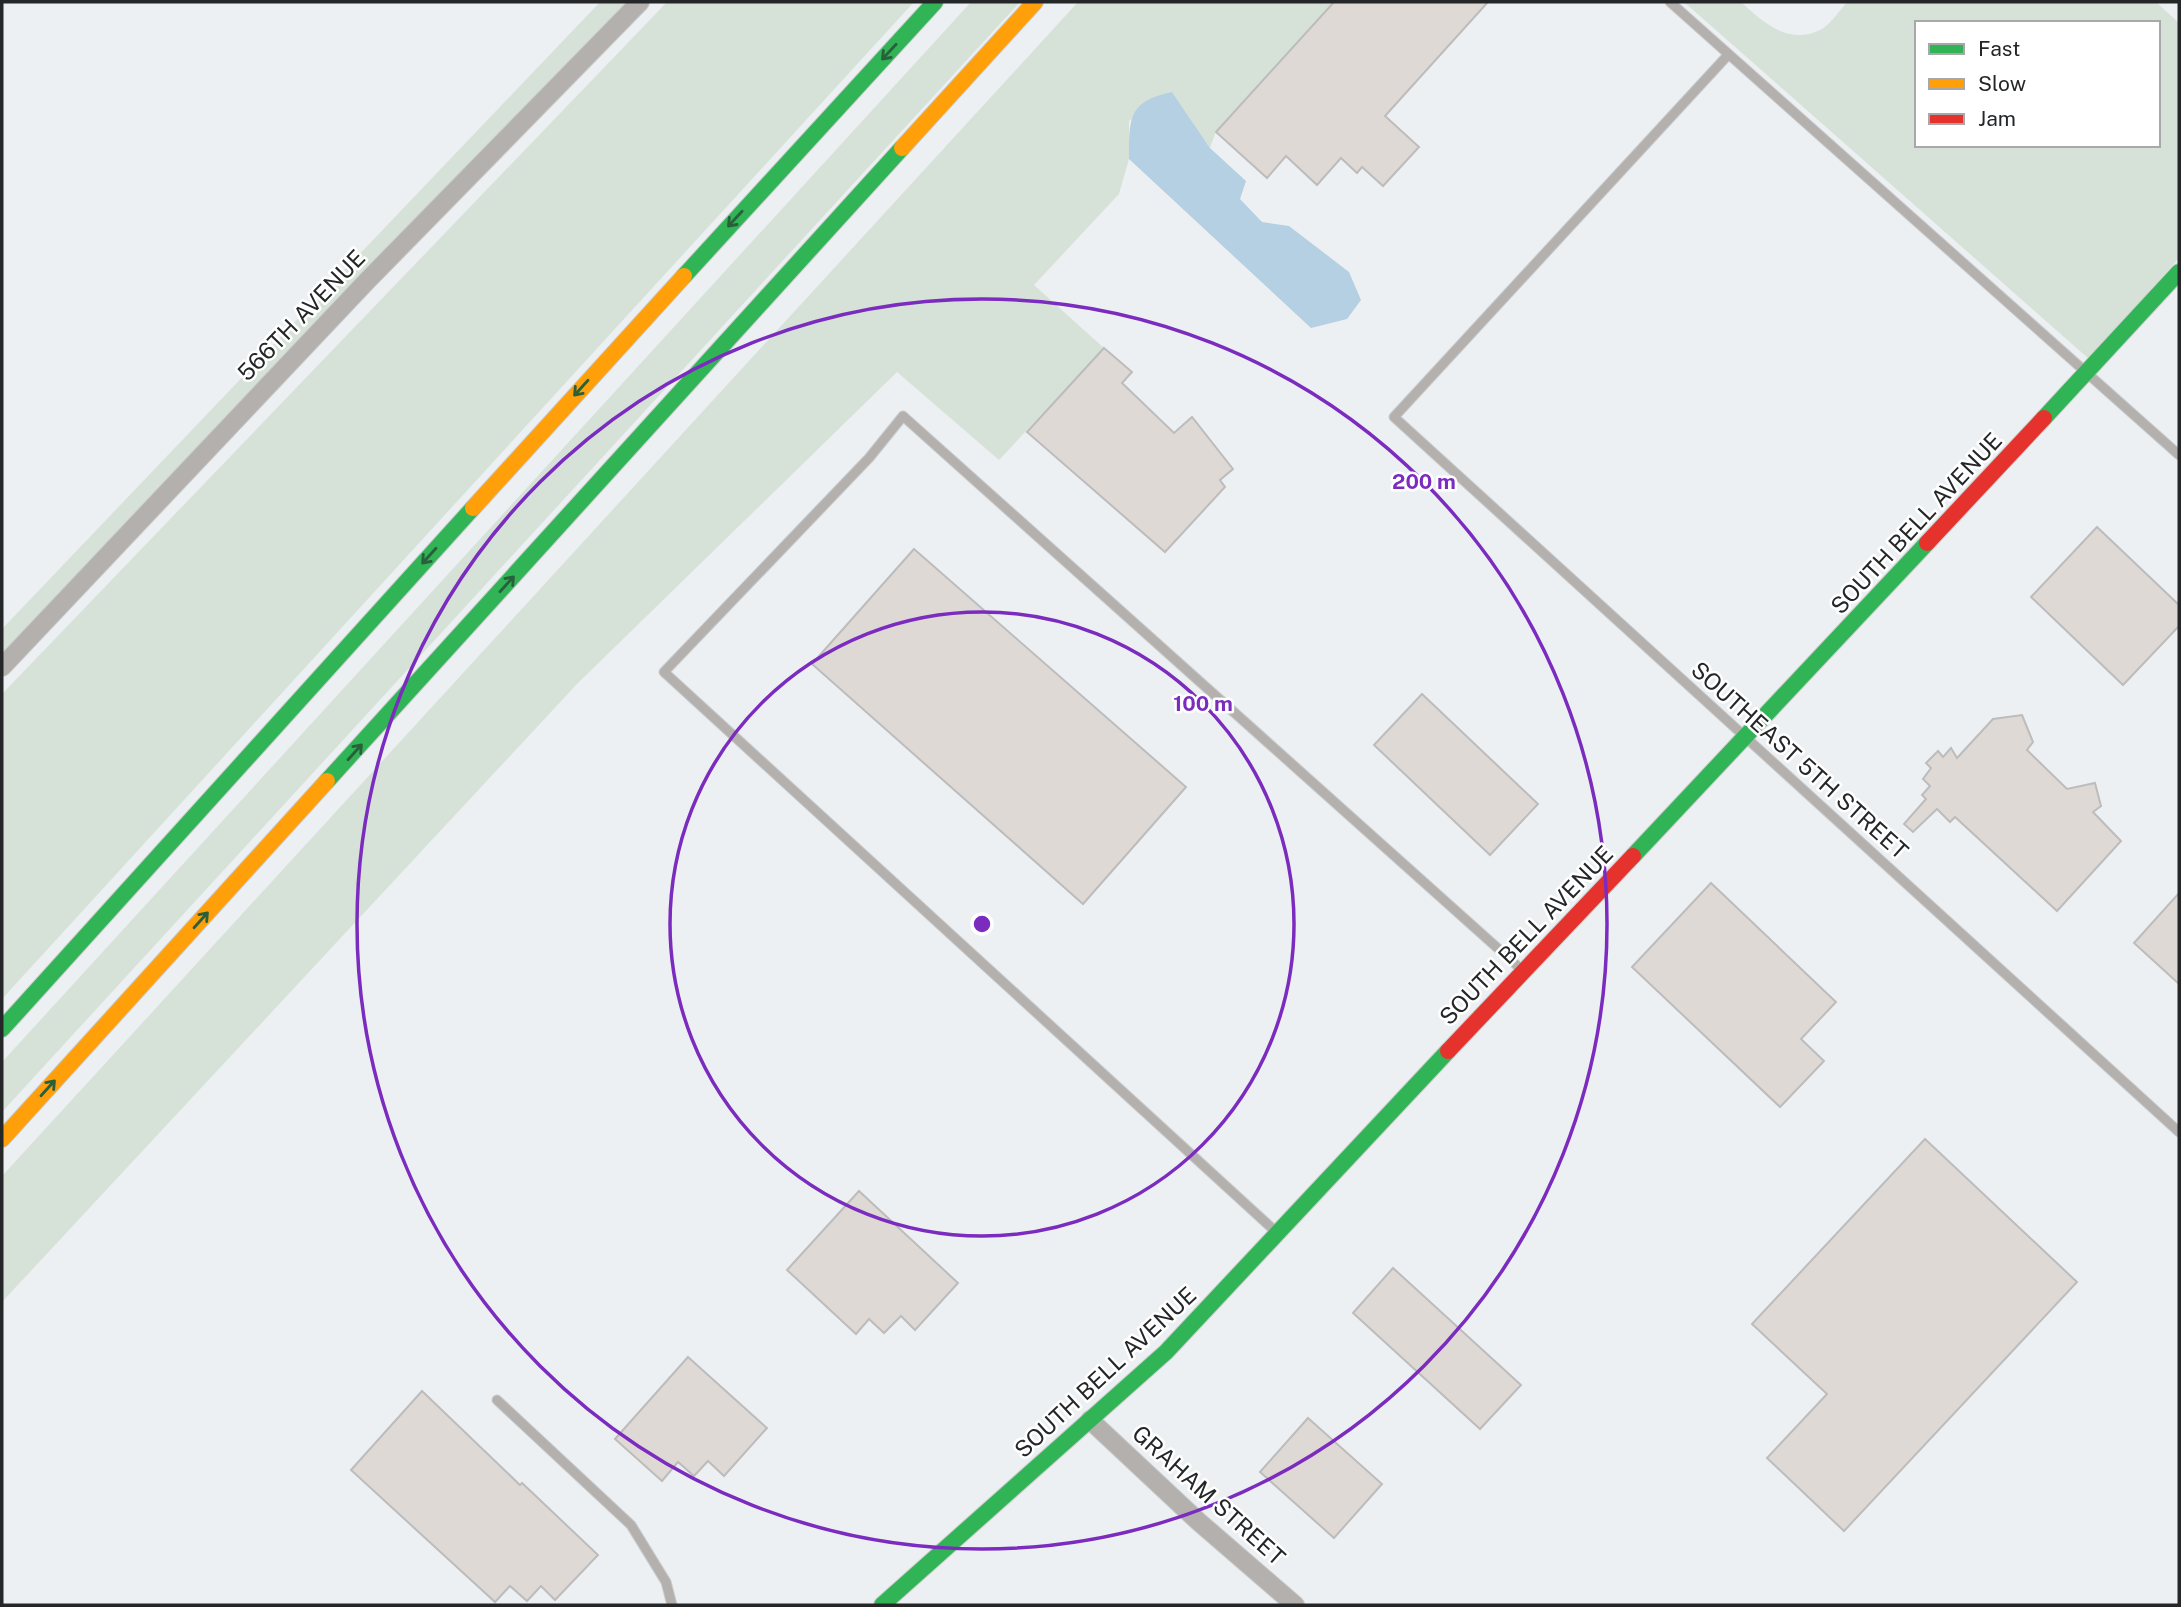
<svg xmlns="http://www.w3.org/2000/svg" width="2181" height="1607" viewBox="0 0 2181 1607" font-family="'Public Sans',sans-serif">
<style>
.green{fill:#d6e2d8;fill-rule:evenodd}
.water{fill:#b4d0e2}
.building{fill:#dfd9d5;stroke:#bdbcbd;stroke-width:2}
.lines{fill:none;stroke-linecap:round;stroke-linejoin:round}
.lane-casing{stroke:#cacccd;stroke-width:11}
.street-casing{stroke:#cacccd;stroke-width:20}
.fast-casing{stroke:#cacccd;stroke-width:18}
.slow-casing{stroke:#cacccd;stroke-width:18}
.jam-casing{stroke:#cacccd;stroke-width:18}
.lane{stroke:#b3b0ad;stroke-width:9}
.street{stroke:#b3b0ad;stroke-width:18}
.fast{stroke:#30b455;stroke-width:16}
.slow{stroke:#ff9f0a;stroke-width:16}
.jam{stroke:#e5322d;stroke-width:16}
.oneway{stroke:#295f3a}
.ring{fill:none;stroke:#7b2cbf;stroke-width:3.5}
.labels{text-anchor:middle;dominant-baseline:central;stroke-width:5;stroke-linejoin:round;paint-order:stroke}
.street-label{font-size:23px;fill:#242628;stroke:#fff}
.centre{fill:#7b2cbf;stroke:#fff;stroke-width:3.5}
.ring-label{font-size:21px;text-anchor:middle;font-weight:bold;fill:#7b2cbf;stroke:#fff;stroke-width:5;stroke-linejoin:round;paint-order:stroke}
</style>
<rect width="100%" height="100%" fill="#edf0f2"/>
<g class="green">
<polygon points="600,2 630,2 2,657 2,629"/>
<polygon points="667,2 914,2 2,999 2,694"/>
<polygon points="971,2 1020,2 2,1112 2,1062"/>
<polygon points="1078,2 1334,2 1216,131 1210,148 1172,92 1129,121 1129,159 1119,194 1034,285 1104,348 999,460 897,372 577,684 2,1302 2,1176"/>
<path d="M1684,2H1741C1762,21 1788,46 1820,30C1830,25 1840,10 1847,2H2156L2179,23V258L2089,359ZM1917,23H2158V145H1917Z"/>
</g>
<path class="water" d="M1172,92L1210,148L1246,181L1240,199L1262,222L1289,226L1349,272L1361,300L1347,319L1311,328L1129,159C1129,119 1128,101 1172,92Z"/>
<g class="building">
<polygon points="1334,2 1488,2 1385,116 1419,147 1383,186 1362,167 1357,173 1341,158 1317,185 1286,156 1267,178 1216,132"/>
<polygon points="1104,348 1132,372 1122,383 1174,433 1192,417 1233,469 1220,480 1225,487 1165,552 1027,432"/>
<polygon points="2097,527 2179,605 2179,626 2123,685 2031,597"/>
<polygon points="914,549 1186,787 1083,904 812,664"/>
<polygon points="1422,694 1538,804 1490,855 1374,745"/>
<polygon points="2022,715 2033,742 2027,750 2067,789 2095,783 2101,806 2093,812 2121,841 2057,911 1955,817 1950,822 1937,809 1913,832 1904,824 1926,799 1922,795 1930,786 1923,779 1931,768 1926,763 1938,751 1943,757 1951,748 1957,758 1993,719"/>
<polygon points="1711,883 1836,1002 1801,1039 1824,1061 1780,1107 1632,967"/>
<polygon points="2179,893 2179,984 2134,943"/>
<polygon points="1925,1139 2077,1282 1844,1531 1767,1458 1827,1394 1752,1324"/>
<polygon points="859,1191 958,1283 915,1330 901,1316 884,1333 869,1319 856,1334 787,1270"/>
<polygon points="1393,1268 1521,1385 1480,1429 1353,1313"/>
<polygon points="688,1357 767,1428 724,1476 708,1461 694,1476 678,1462 662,1481 615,1439"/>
<polygon points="422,1391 520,1485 522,1483 598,1555 555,1600 541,1586 527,1601 510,1586 495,1602 351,1470"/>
<polygon points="1308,1418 1382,1484 1334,1538 1260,1472"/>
</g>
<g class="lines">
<defs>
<g id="lane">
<polyline points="1670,2 2179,455"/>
<polyline points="1728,55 1394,417 2179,1132"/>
<polyline points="1275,1231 664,672 869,458 903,416 1522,970"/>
<polyline points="497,1400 631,1525 666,1582 672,1605"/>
</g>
<g id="street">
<polyline points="2,667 365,283 640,2"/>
<polyline points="1090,1420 1199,1522 1295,1605"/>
</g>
<g id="fast">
<polyline points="684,276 935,2"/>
<polyline points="2044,418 2179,272"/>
<polyline points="327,781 902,148"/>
<polyline points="1633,856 1927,543"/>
<polyline points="2,1029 473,508"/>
<polyline points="882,1605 1166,1352 1448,1051"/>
</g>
<g id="slow">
<polyline points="902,148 1035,2"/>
<polyline points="473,508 684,276"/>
<polyline points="2,1139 327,781"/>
</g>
<g id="jam">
<polyline points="1927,543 2044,418"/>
<polyline points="1448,1051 1633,856"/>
</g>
</defs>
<use href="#lane" class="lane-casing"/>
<use href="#street" class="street-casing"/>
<use href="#fast" class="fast-casing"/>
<use href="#slow" class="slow-casing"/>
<use href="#jam" class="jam-casing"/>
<use href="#lane" class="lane"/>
<use href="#street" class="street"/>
<use href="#fast" class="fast"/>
<use href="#slow" class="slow"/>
<use href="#jam" class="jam"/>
</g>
<defs><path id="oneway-shaft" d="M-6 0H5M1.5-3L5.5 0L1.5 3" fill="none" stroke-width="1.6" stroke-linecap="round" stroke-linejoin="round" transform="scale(1.75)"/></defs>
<g class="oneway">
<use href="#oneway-shaft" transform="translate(889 52) rotate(133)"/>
<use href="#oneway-shaft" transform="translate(735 219) rotate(133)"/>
<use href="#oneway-shaft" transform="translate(581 388) rotate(132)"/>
<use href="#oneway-shaft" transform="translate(429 556) rotate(132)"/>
<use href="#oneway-shaft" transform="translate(507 584) rotate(-48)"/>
<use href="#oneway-shaft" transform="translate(355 752) rotate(-48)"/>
<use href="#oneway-shaft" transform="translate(201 920) rotate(-48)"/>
<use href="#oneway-shaft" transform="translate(48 1088) rotate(-48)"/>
</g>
<g class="ring">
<circle cx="982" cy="924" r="312"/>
<circle cx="982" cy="924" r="625"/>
</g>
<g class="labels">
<g class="street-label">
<text transform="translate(301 315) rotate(-46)">566TH AVENUE</text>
<text transform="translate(1916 523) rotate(-47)">SOUTH BELL AVENUE</text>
<text transform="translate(1800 760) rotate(42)">SOUTHEAST 5TH STREET</text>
<text transform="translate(1526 935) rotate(-46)">SOUTH BELL AVENUE</text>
<text transform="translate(1105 1372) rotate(-43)">SOUTH BELL AVENUE</text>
<text transform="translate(1209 1495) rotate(42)">GRAHAM STREET</text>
</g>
</g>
<circle cx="982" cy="924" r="10" class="centre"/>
<g class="ring-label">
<text x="1424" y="489">200 m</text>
<text x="1203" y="711">100 m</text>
</g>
<rect width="2181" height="1607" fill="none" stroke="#242628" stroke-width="7"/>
<rect x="1915" y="21" width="245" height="126" fill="#ffffff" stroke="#a7a8a9" stroke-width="2"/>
<rect x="1929" y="44" width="35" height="10" fill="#30b455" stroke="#a7a8a9" stroke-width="2"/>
<text x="1978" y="56" font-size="21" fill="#242628">Fast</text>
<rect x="1929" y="79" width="35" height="10" fill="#ff9f0a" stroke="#a7a8a9" stroke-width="2"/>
<text x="1978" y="91" font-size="21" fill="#242628">Slow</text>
<rect x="1929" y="114" width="35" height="10" fill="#e5322d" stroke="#a7a8a9" stroke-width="2"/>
<text x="1978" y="126" font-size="21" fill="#242628">Jam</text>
</svg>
